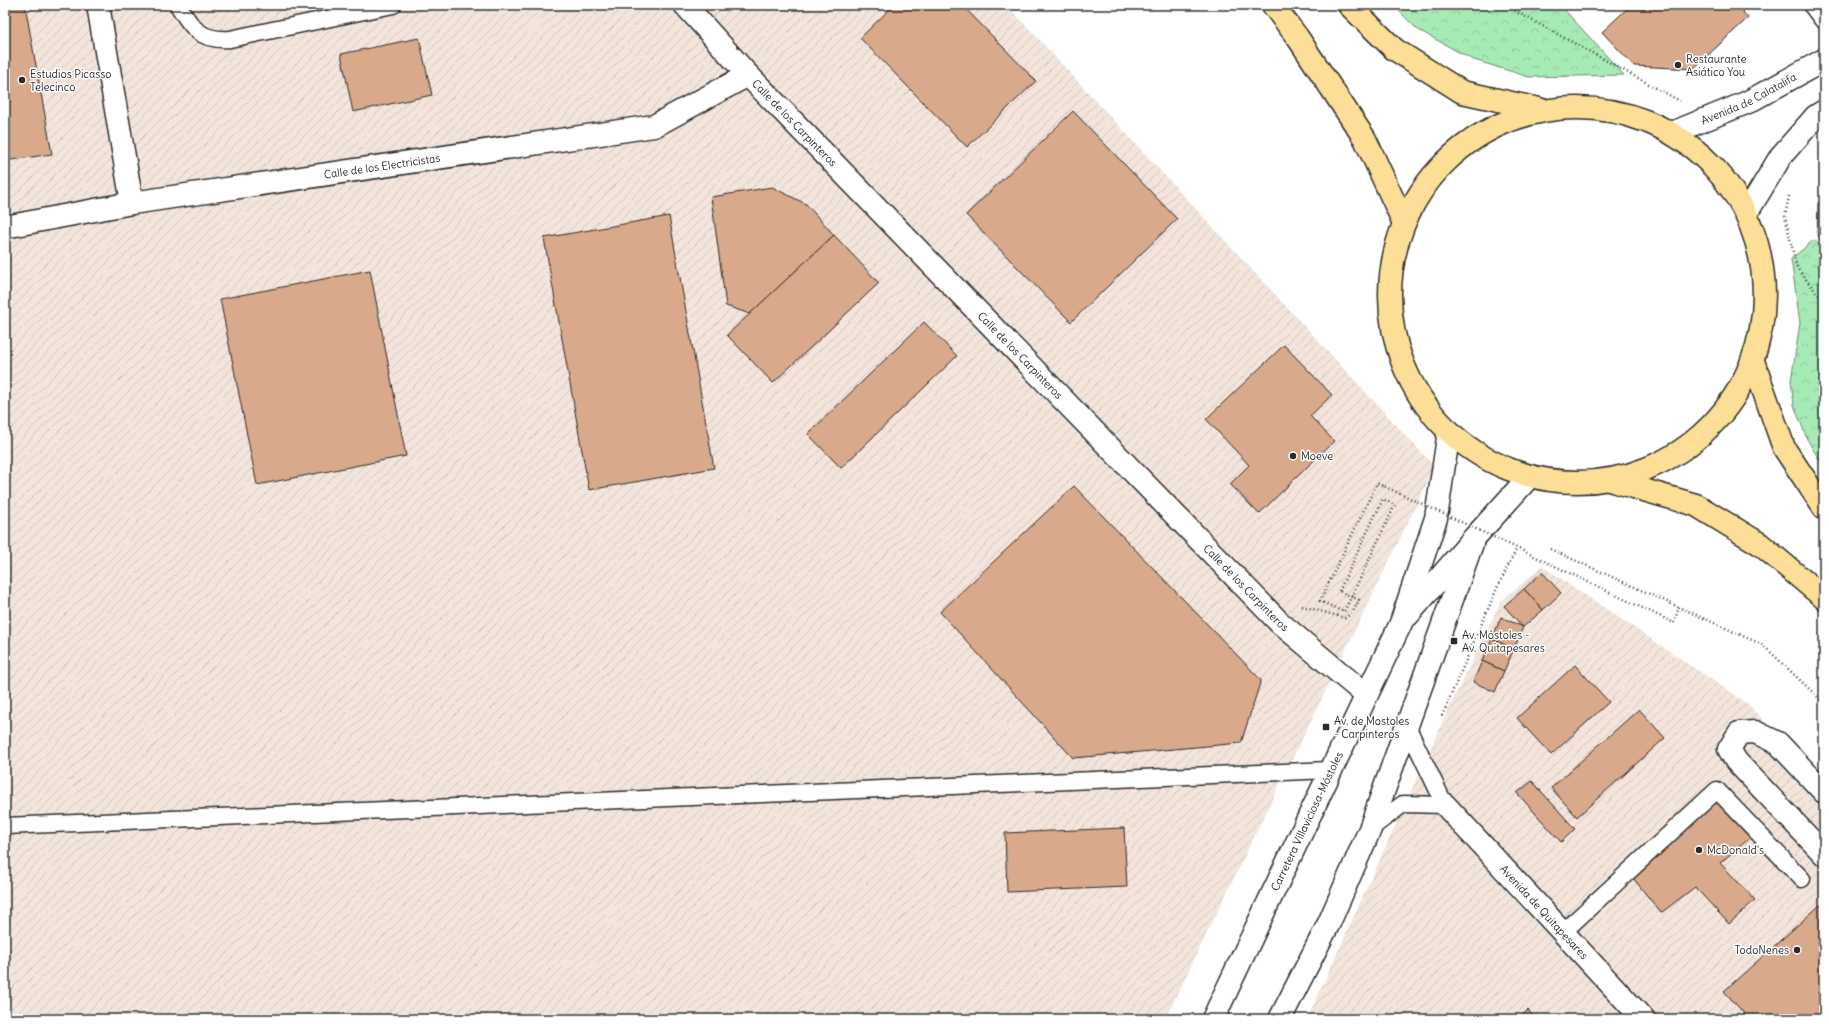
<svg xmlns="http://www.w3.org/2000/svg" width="1829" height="1024" viewBox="0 0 1829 1024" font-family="Delius,sans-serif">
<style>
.industrial{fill:url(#industrial-furrows)}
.park{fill:url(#park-crowns);stroke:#688a70}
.building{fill:#d8a98a;stroke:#2b2b2b}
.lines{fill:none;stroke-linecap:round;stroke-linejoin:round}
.lane-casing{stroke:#2b2b2b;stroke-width:19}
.street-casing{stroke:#2b2b2b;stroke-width:25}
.secondary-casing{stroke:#2b2b2b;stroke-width:25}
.primary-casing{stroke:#2b2b2b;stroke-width:25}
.path{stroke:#2b2b2b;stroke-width:2.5;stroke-dasharray:1 3;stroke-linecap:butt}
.lane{stroke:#fff;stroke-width:16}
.street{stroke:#fff;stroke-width:22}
.secondary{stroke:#fff;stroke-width:22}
.primary{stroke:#fcde96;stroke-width:22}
.path-bridge{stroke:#2b2b2b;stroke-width:2.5;stroke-dasharray:1 3;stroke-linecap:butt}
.poi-dot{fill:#2b2b2b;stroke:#fff;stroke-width:1.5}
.labels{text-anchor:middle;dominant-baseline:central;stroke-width:3;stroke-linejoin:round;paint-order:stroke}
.poi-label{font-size:11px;fill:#2b2b2b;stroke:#fff;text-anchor:start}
.street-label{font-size:11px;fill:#2b2b2b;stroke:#fff}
</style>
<defs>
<pattern id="industrial-furrows" width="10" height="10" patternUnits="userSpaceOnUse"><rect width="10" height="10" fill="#f3e5dc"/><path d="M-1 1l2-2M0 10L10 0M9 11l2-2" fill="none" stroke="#d0c5bd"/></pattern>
<pattern id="park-crowns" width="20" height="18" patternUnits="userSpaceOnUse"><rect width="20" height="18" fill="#a6eab6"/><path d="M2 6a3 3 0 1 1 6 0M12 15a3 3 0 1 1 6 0" fill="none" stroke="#8fc99d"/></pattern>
</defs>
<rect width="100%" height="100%" fill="#fff"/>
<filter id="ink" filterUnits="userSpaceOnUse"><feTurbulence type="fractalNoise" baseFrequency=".025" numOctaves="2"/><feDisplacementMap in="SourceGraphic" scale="8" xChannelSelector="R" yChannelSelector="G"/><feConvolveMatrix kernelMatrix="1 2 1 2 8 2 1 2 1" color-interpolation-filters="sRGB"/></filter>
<g filter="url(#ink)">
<g class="industrial">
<polygon points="5,5 1007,5 1435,467 1165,1019 5,1019"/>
<polygon points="1542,566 1748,704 1824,785 1824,1019 1307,1019 1443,721 1501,601"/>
</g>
<g class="park">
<polygon points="1393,5 1560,5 1624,75 1529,77 1471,59 1417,29"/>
<polygon points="1814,240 1824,250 1824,468 1807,439 1794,405 1791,381 1800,323 1791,259"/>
</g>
<g class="building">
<polygon points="5,5 25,5 52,154 5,161"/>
<polygon points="894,5 962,5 1036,81 967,147 860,38"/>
<polygon points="1631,5 1737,5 1748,18 1693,69 1634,66 1602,32"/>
<polygon points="419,38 432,95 353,112 341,54"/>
<polygon points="1073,111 1177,219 1071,322 966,215"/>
<polygon points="772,187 806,204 834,235 750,314 726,306 711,197"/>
<polygon points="1824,198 1824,242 1817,234 1818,203"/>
<polygon points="669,216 714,468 589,490 544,238"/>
<polygon points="834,235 879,283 773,383 727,335"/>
<polygon points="370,270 406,456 257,485 220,299"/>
<polygon points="924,322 957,356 841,468 808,434"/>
<polygon points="1284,345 1332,395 1310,416 1334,441 1259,514 1230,484 1249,465 1206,419"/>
<polygon points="1074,486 1261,680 1241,743 1073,758 940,612"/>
<polygon points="1542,572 1561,593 1543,610 1524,589"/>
<polygon points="1524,589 1543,610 1523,627 1504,606"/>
<polygon points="1501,617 1523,627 1514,649 1492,639"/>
<polygon points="1492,639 1514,649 1504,671 1482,661"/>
<polygon points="1482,661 1504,671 1495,692 1473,682"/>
<polygon points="1575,665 1609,702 1551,755 1517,718"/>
<polygon points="1639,709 1665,738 1577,817 1551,788"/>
<polygon points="1532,781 1575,829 1561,842 1517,793"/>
<polygon points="1715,801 1751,837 1720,863 1755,900 1729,924 1695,887 1661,913 1633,878"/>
<polygon points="1124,828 1127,887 1007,892 1005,833"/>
<polygon points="1820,905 1824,909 1824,1011 1815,1019 1749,1019 1724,991"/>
<polygon points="1528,1010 1536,1019 1518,1019"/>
</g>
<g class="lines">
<defs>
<g id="lane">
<path d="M178,5C192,29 201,41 230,39L393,5"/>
<polyline points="5,826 1330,770"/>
<polyline points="1370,829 1403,804 1445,805 1407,726"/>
<polyline points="1563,932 1717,790 1802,879"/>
</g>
<g id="street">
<polyline points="98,5 132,203"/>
<path id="s1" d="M685,5L748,75L1280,623L1366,695"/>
<polyline points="1815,5 1824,17"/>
<path id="s2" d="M1672,133L1748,102L1824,60"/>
<polyline points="1746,214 1781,156 1816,116 1824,111"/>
<path id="s3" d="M5,227L132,203L654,126L748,75"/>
<polyline points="1824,792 1778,743 1755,732 1739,733 1729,749 1736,761 1824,854"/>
<path id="s4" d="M1445,805L1643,1019"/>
</g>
<g id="secondary">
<polyline points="1408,615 1474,538 1530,476"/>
<path id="s5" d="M1213,1019L1401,623L1436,518L1449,431"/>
<polyline points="1280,1019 1329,923 1370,829 1474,538"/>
</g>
<g id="primary">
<polyline points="1273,5 1298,38 1365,139 1404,223"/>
<polyline points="1349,5 1394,49 1462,92 1539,109"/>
<circle cx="1577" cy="295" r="187"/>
<polyline points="1753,361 1784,448 1824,508"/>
<polyline points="1609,480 1696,505 1760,544 1824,598"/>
</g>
</defs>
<use href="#lane" class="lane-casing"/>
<use href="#street" class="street-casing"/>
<use href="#secondary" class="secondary-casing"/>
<use href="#primary" class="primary-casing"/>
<g class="path">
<polyline points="1509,5 1517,12 1680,101"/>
<polyline points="1789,196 1785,217 1797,268 1824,302"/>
<polyline points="1550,549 1763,645 1824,703"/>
<polyline points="1302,606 1345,618 1353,612 1359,600 1339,591"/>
<polyline points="1674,623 1679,607"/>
<polyline points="1442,716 1498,586 1517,548"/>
</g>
<use href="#lane" class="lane"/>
<use href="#street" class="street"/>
<use href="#secondary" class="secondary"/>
<use href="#primary" class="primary"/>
<polyline class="path-bridge" points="1339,591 1383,499 1395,505 1344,612 1320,601 1377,483 1517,548 1674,623"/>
</g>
</g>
<g class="poi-dot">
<circle cx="1678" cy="65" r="4"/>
<circle cx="22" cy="80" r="4"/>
<circle cx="1293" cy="456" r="4"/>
<rect x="1450" y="637" width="8" height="8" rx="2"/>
<rect x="1322" y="723" width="8" height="8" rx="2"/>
<circle cx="1699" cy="850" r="4"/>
<circle cx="1797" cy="950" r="4"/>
</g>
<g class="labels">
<g class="poi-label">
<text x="1686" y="59">Restaurante<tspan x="1686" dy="13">Asiático You</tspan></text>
<text x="30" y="74">Estudios Picasso<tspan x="30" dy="13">Telecinco</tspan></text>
<text x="1301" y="456">Moeve</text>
<text x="1462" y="635">Av. Móstoles -<tspan x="1462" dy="13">Av. Quitapesares</tspan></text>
<text x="1334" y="721">Av. de Mostoles<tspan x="1334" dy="13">- Carpinteros</tspan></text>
<text x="1707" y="850">McDonald's</text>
<text x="1789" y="950" text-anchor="end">TodoNenes</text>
</g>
<g class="street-label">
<text stroke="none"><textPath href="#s2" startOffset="84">Avenida de Calatalifa</textPath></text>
<text stroke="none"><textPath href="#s1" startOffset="161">Calle de los Carpinteros</textPath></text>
<text stroke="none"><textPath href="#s3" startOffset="382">Calle de los Electricistas</textPath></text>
<text stroke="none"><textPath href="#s1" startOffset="485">Calle de los Carpinteros</textPath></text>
<text stroke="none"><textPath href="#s1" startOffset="809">Calle de los Carpinteros</textPath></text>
<text stroke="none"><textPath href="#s5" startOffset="219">Carretera Villaviciosa-Móstoles</textPath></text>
<text stroke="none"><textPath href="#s4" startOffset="146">Avenida de Quitapesares</textPath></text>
</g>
</g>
<rect width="1829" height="1024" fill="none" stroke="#fff" stroke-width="20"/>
<rect x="10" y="10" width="1809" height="1004" fill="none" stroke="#2b2b2b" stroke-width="1.5" filter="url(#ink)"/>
</svg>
